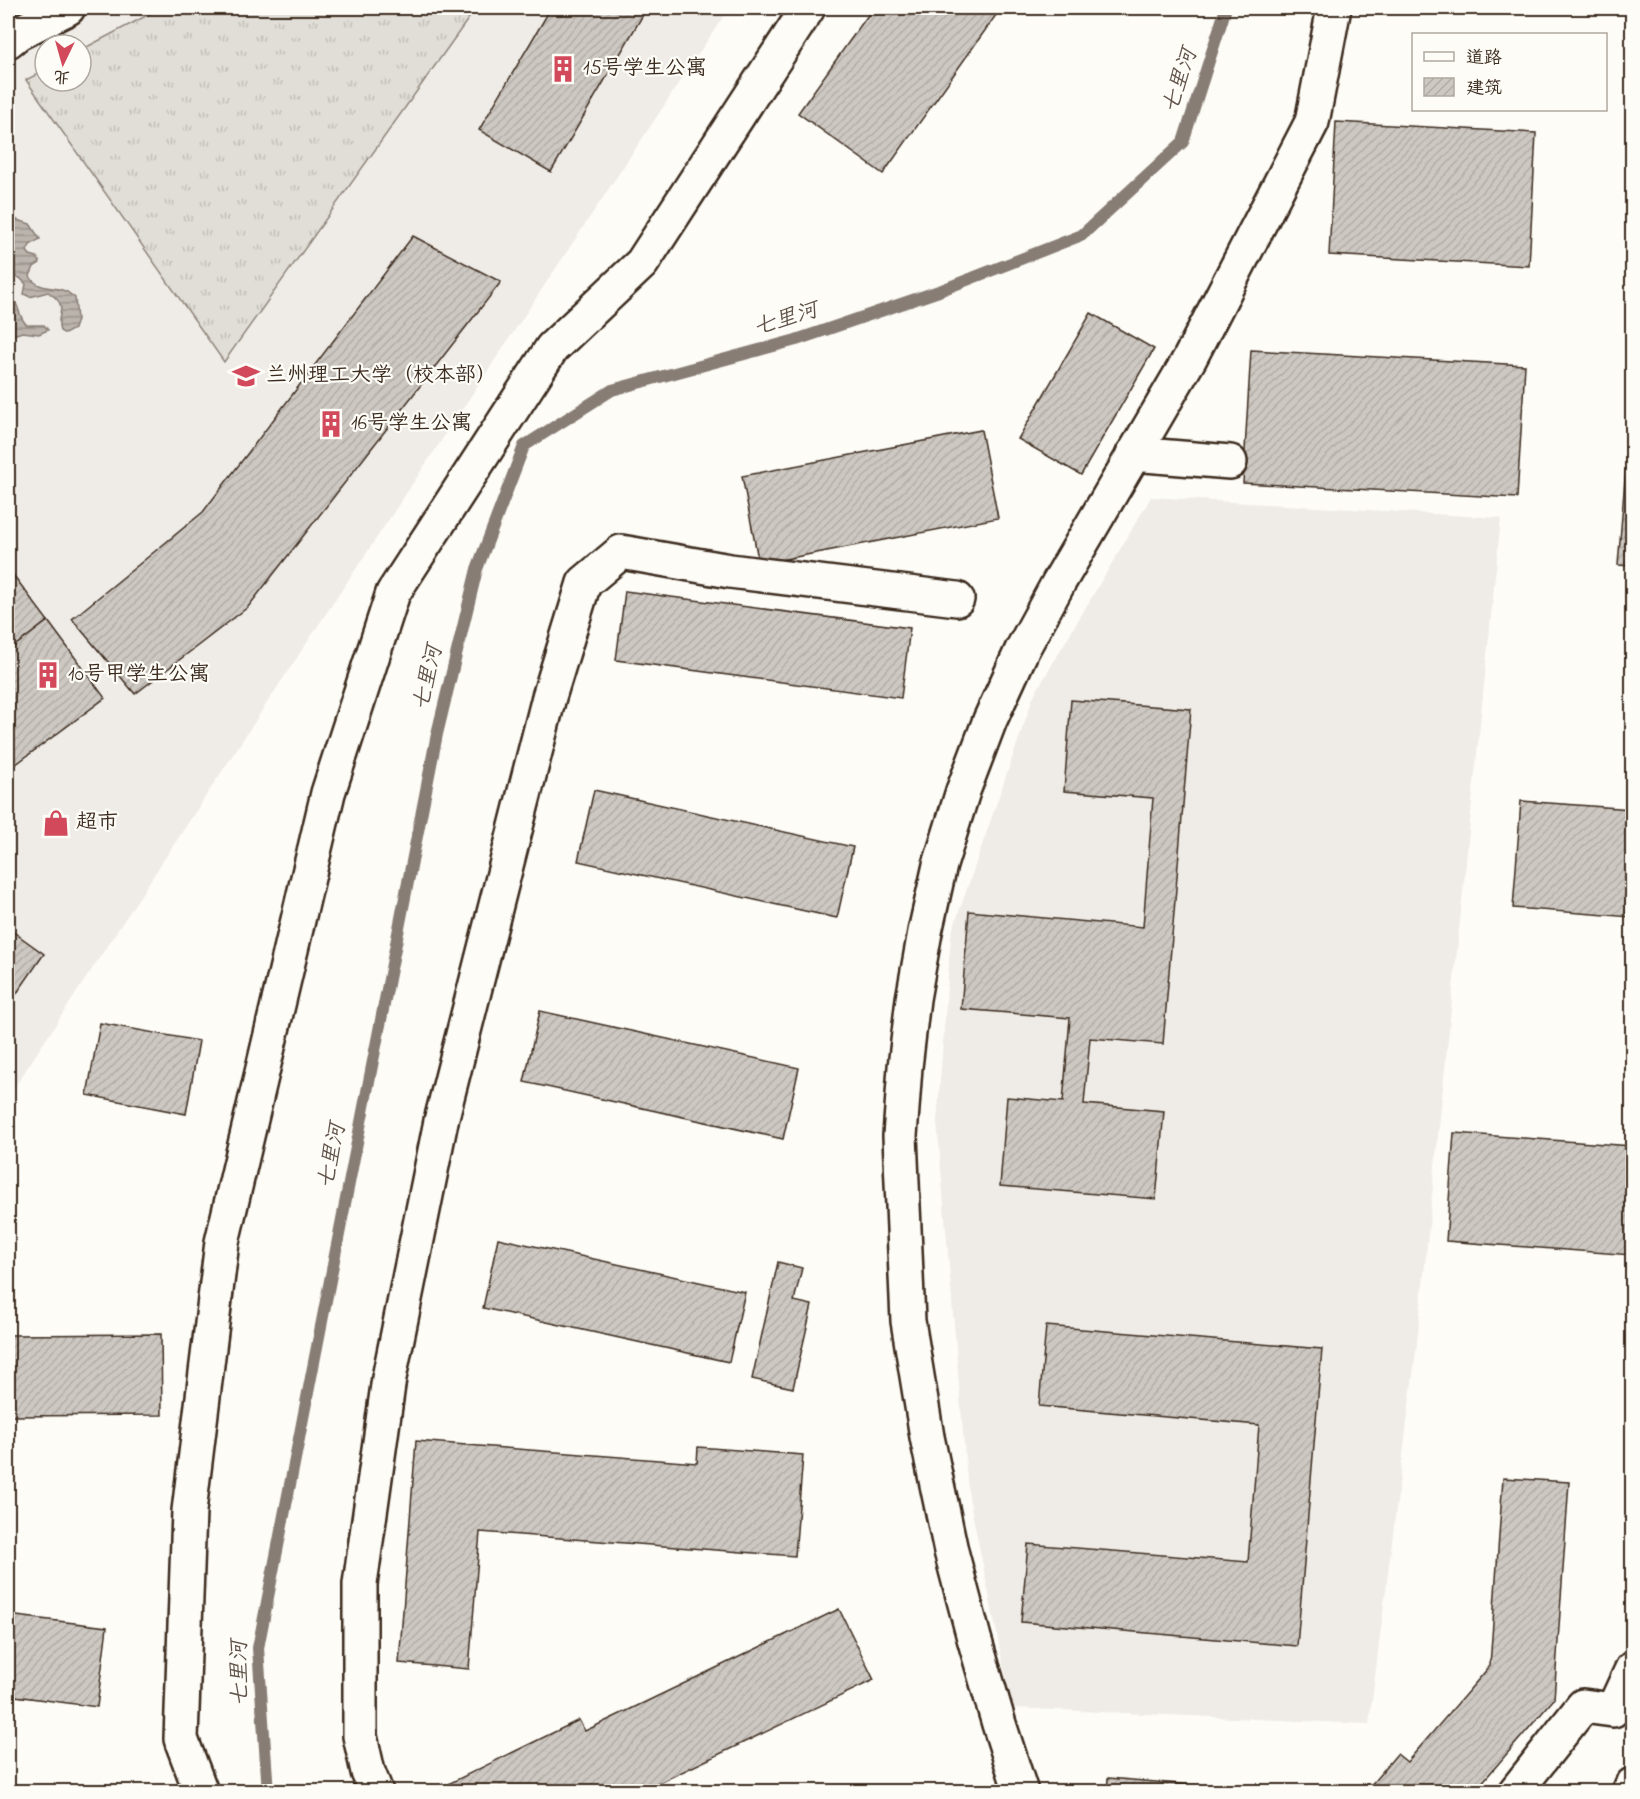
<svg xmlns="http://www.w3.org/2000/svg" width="1640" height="1799" viewBox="0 0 1640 1799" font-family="'Indie Flower','LXGW WenKai TC',sans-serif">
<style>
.built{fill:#efece7;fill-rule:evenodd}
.grass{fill:url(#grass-tufts);stroke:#8e847a;stroke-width:1.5}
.water{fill:url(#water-rules);stroke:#887d74;stroke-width:1.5}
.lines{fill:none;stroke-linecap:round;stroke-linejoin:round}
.stream{stroke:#887d74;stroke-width:12}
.building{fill:url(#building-hatch);stroke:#3b2a1e;stroke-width:1.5}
.minor-casing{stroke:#3b2a1e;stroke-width:38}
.minor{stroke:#fdfcf7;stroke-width:33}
.labels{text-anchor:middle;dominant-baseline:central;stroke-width:4.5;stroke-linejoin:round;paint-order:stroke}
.poi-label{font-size:21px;fill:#3b2a1e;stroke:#fdfcf7;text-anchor:start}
.water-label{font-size:22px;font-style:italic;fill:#615349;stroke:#fdfcf7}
</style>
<defs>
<pattern id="grass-tufts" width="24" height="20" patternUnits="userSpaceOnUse" patternTransform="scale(1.5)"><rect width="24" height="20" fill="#e1ded7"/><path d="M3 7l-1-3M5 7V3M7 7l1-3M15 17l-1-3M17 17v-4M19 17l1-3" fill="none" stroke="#c2bfb8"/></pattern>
<pattern id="water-rules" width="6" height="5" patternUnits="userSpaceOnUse" patternTransform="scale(1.5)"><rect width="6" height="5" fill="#bbb4ad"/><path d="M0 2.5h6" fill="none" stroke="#99938c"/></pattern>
<pattern id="building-hatch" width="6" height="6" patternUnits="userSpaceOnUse" patternTransform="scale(1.5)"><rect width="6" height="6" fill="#cdc8c2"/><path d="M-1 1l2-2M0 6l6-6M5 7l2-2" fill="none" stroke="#b1aca6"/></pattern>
</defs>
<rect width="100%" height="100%" fill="#fdfcf7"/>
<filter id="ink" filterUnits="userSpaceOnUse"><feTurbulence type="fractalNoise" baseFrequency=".0167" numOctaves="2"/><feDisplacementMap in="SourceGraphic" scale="12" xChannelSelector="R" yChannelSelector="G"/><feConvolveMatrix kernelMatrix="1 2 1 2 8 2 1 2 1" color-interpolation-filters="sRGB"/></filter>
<g filter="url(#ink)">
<g class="built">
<path d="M8,8H729L288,671L8,1097ZM45,45H81V81H45Z"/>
<polygon points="1151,497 1501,518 1417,1343 1369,1724 1012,1708 968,1492 937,1122 951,935 1034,695"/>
</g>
<polygon class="grass" points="161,8 476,8 224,362 26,80 45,70 45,81 81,81 81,50"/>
<g class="water">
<path d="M8,217L30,224L40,239L30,245L27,251L30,255L37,257L40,263L34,267L30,276C38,291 53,285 67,292C67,292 75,298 75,298L77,320L74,329L65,334L60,331C54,313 72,308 48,292L30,297L24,294L26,284L20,278L8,275Z"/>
<path d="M8,301H15C20,310 19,318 27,325H44L48,330L39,334L22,332L8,337Z"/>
</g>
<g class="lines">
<polyline class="stream" points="268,1792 258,1648 437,734 477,569 524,446 612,390 796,340 939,291 1082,235 1183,142 1226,8"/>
</g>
<g class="building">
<polygon points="551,8 647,8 551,172 479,130"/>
<polygon points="873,8 1001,8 883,174 798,113"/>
<polygon points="1336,122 1536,133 1529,266 1329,255"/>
<polygon points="413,236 501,282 248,607 135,694 72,619 203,512"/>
<polygon points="1091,313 1154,349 1081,475 1018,439"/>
<polygon points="1251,350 1525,365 1517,498 1243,483"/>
<polygon points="981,430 998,518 759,564 742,476"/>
<polygon points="1627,454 1632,454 1632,566 1618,565"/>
<polygon points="8,568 48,621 8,651"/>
<polygon points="625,591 910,628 901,698 616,660"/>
<polygon points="48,621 105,698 8,770 8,651"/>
<polygon points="1071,700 1191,709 1163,1044 1090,1038 1084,1104 1164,1111 1156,1199 1000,1186 1007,1097 1063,1102 1070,1018 961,1009 969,911 1143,927 1153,798 1064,791"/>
<polygon points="594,790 853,847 837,918 578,861"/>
<polygon points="1521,801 1632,809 1632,917 1513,908"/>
<polygon points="8,928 44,954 8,1006"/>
<polygon points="540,1011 799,1068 783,1139 524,1082"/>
<polygon points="100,1023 199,1041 186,1114 87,1095"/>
<polygon points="1454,1133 1632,1146 1632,1255 1446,1241"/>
<polygon points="498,1238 745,1292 729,1362 483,1308"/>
<polygon points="778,1262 802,1268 794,1301 812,1305 793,1388 752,1379"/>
<polygon points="1046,1326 1322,1349 1297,1646 1021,1622 1028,1544 1248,1562 1259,1425 1039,1406"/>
<polygon points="161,1334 162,1415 8,1416 8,1335"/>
<polygon points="416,1441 697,1463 698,1447 803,1455 795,1556 480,1532 469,1669 399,1663"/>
<polygon points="1503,1478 1569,1482 1554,1699 1474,1792 1365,1792 1397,1754 1407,1762 1490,1666"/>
<polygon points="839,1609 874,1680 640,1792 454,1792 450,1783 579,1720 585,1731"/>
<polygon points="8,1615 107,1627 97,1707 8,1695"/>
<polygon points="1108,1778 1276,1792 1107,1792"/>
</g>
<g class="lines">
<defs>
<g id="minor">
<polyline points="8,41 18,33 68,8"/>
<polyline points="1133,454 1230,462"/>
<polyline points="201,1792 181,1739 189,1511 222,1242 328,793 393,593 552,348 642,263 808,8"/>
<polyline points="376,1792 368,1772 360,1736 360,1584 389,1378 441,1121 549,697 584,583 621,552 730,571 957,599"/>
<polyline points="1021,1792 999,1724 974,1638 951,1551 927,1437 908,1321 900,1136 905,1067 913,999 925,932 940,865 963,791 990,720 1022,650 1059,582 1190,358 1312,122 1334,8"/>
<polyline points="1515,1792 1583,1706 1613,1710 1632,1669"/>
<polyline points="1629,1792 1632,1785"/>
</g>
</defs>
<use href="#minor" class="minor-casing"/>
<use href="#minor" class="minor"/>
</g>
</g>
<defs>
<symbol id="building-bare" viewBox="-9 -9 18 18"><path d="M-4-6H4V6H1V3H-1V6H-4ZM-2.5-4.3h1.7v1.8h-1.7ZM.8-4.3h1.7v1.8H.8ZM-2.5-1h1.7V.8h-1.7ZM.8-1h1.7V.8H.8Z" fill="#d1495b" stroke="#fdfcf7" stroke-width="2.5" paint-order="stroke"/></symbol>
<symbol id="university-bare" viewBox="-9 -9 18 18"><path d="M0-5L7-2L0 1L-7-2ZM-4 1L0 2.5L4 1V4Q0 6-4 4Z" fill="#d1495b" stroke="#fdfcf7" stroke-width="2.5" paint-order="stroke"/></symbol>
<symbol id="shop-bare" viewBox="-9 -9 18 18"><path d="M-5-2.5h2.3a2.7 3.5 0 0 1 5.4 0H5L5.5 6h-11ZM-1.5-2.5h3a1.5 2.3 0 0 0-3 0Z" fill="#d1495b" stroke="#fdfcf7" stroke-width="2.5" paint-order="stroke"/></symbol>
</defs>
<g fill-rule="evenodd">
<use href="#building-bare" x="544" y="50" width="38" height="38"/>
<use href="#university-bare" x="227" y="357" width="38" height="38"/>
<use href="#building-bare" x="312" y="405" width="38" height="38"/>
<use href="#building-bare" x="29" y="656" width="38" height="38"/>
<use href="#shop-bare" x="37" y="804" width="38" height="38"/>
</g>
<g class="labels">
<g class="poi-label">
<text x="583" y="69">15号学生公寓</text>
<text x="266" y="376">兰州理工大学（校本部）</text>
<text x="351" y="424">16号学生公寓</text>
<text x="68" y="675">10号甲学生公寓</text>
<text x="76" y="823">超市</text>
</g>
<g class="water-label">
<text transform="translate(1181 81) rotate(-72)">七里河</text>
<text transform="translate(786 320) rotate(-17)">七里河</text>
<text transform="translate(429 678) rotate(-77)">七里河</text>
<text transform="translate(333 1156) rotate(-79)">七里河</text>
<text transform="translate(241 1673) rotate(-91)">七里河</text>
</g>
</g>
<rect width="1640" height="1799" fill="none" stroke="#fdfcf7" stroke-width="30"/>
<rect x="15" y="15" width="1610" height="1769" fill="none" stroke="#3b2a1e" stroke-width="2" filter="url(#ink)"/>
<rect x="1412" y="33" width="195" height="78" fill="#fdfcf7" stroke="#afa8a0" stroke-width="1.5"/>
<rect x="1424" y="52" width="30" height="9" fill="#fdfcf7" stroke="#afa8a0" stroke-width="1.5"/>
<text x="1466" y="63" font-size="18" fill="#3b2a1e">道路</text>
<rect x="1424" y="78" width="30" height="18" fill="url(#building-hatch)" stroke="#afa8a0" stroke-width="1.5"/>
<text x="1466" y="93" font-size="18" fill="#3b2a1e">建筑</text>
<g transform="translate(63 63) rotate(185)"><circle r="28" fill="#fdfcf7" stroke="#afa8a0" stroke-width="1.5"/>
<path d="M0-4.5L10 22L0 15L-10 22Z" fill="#d1495b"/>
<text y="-9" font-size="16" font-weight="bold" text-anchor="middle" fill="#3b2a1e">北</text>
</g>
</svg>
